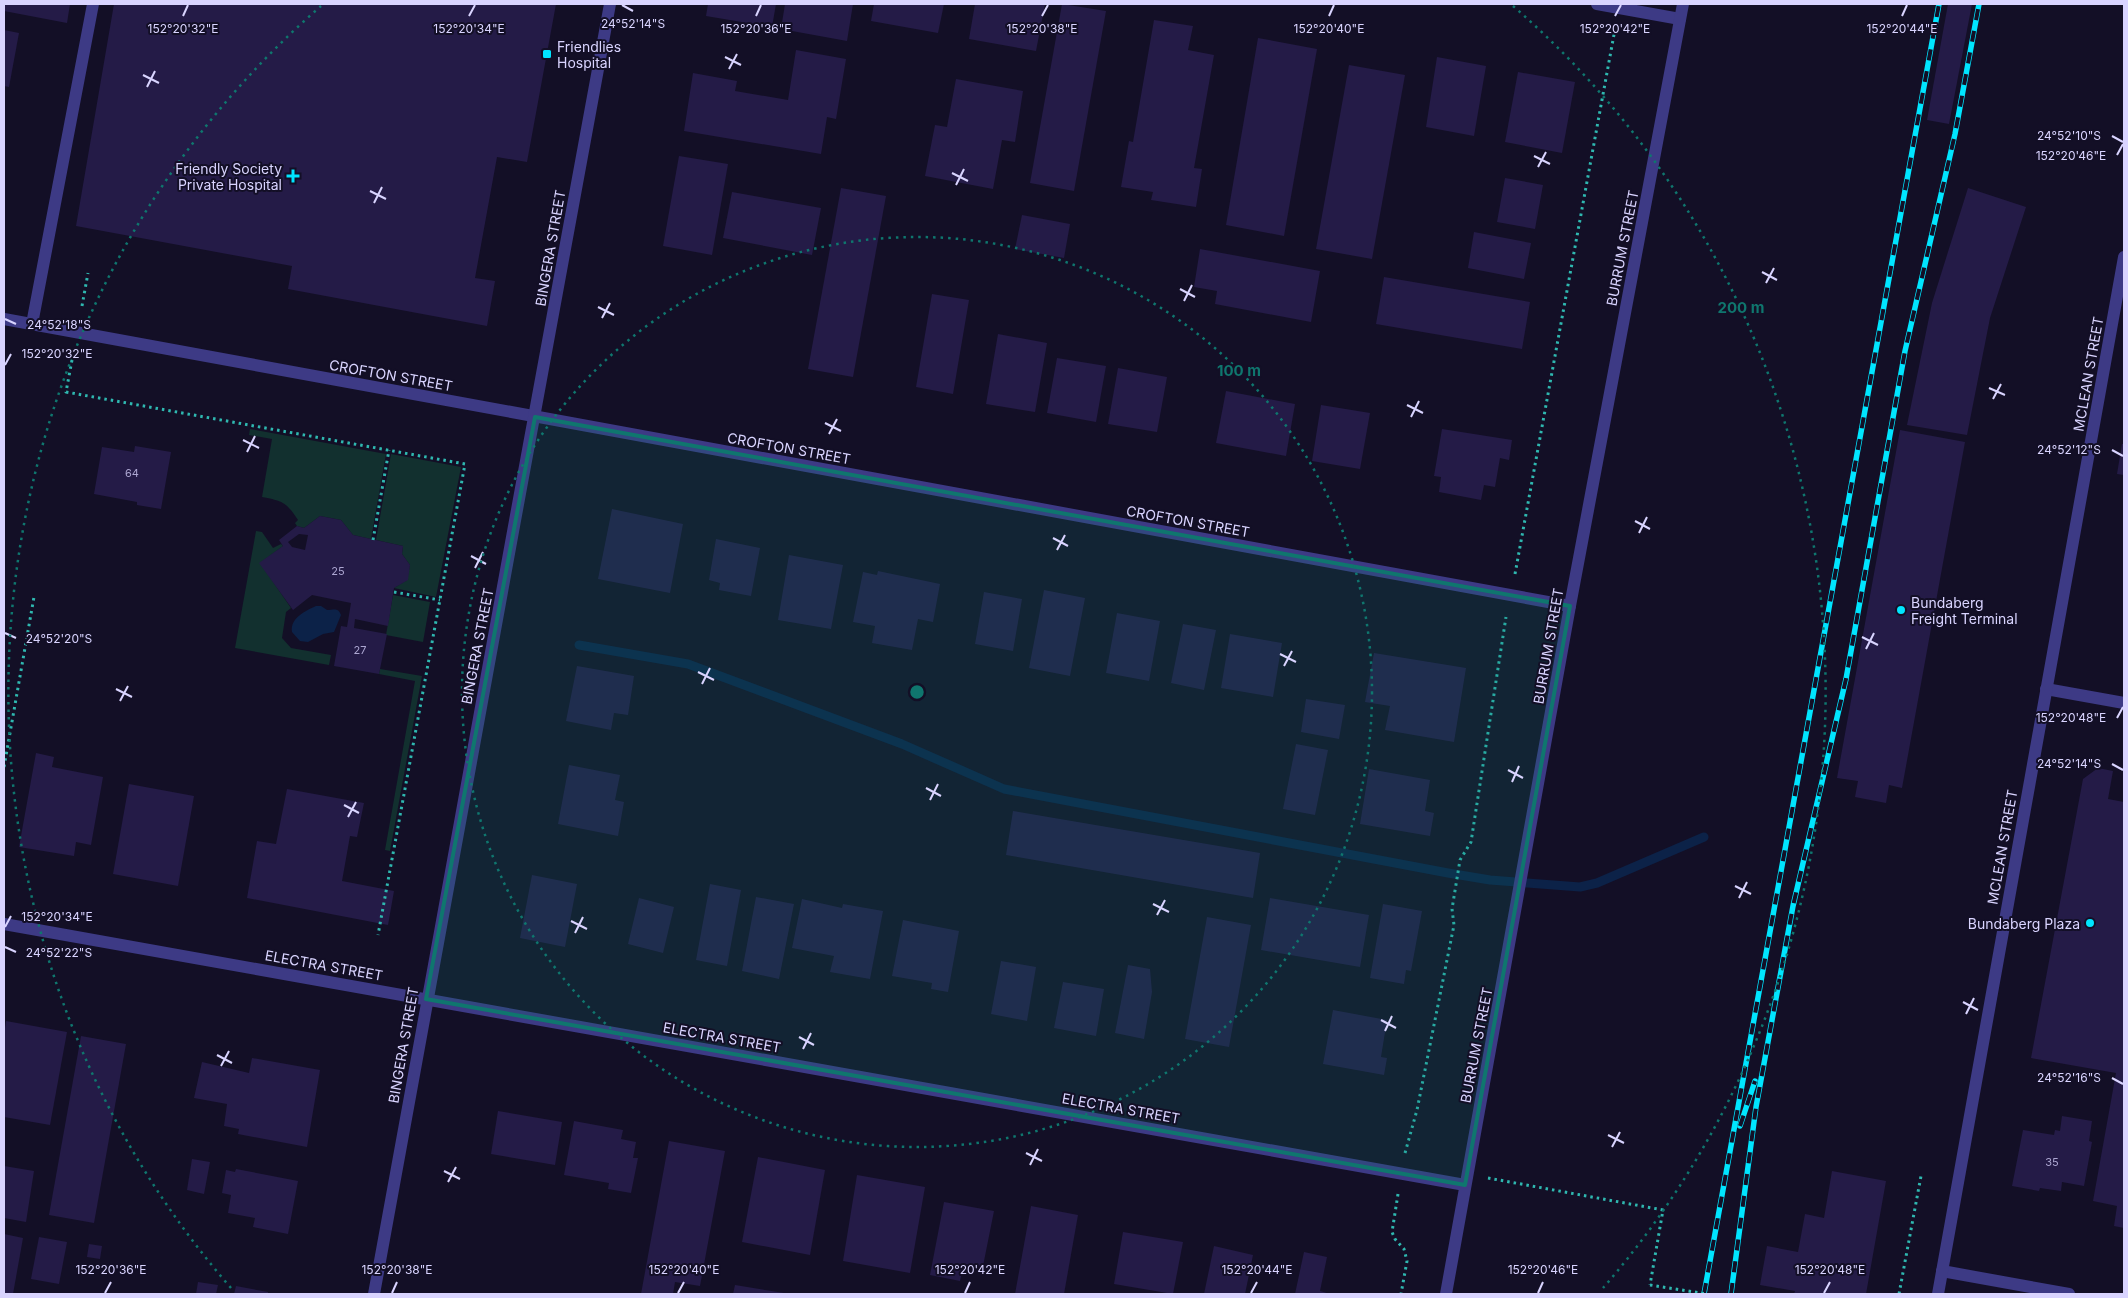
<svg xmlns="http://www.w3.org/2000/svg" width="2128" height="1298" viewBox="0 0 2128 1298" font-family="Inter,sans-serif">
<style>
.green{fill:#12302f}
.water{fill:#0c2248}
.lines{fill:none;stroke-linecap:round;stroke-linejoin:round}
.stream{stroke:#0c2248;stroke-width:9}
.building{fill:#241b47;fill-rule:evenodd}
.path{stroke:#2fb8b0;stroke-width:3;stroke-dasharray:2.5 4;stroke-linecap:butt}
.lane{stroke:#3d3a85;stroke-width:12}
.street{stroke:#3d3a85;stroke-width:12}
.rail-casing{stroke:#00e5ff;stroke-width:5.5}
.rail{stroke:#130f26;stroke-width:4;stroke-dasharray:11;stroke-linecap:butt}
.path-bridge{stroke:#2fb8b0;stroke-width:3;stroke-dasharray:2.5 4;stroke-linecap:butt}
.marked{fill:#0f766e;fill-opacity:0.2;stroke:#0f766e;stroke-width:4;stroke-linejoin:round}
.ticks{fill:none;stroke:#d9d4ff;stroke-width:2}
.ring{fill:none;stroke:#0f766e;stroke-width:2.5;stroke-dasharray:2.5 5}
.poi-dot{fill:#00e5ff;stroke:#130f26;stroke-width:2}
.labels{text-anchor:middle;dominant-baseline:central;stroke-width:4;stroke-linejoin:round;paint-order:stroke}
.number-label{font-size:11px;fill:#aca6d1}
.poi-label{font-size:14px;fill:#d9d4ff;stroke:#130f26;text-anchor:start}
.street-label{font-size:14px;fill:#d9d4ff;stroke:#130f26}
.ticks-label{font-size:12px;text-anchor:middle;fill:#d9d4ff;stroke:#130f26;stroke-width:4;stroke-linejoin:round;paint-order:stroke}
.centre{fill:#0f766e;stroke:#130f26;stroke-width:2.5}
.ring-label{font-size:15px;text-anchor:middle;font-weight:bold;fill:#0f766e;stroke:#130f26;stroke-width:4;stroke-linejoin:round;paint-order:stroke}
</style>
<rect width="100%" height="100%" fill="#130f26"/>
<g class="green">
<path d="M250,429L386,454L371,539L353,535L341,520L320,516L304,528L297,526L295,523L298,520C286,502 283,501 262,497L272,439L249,435Z"/>
<polygon points="391,454 461,467 436,597 394,588 407,580 410,565 402,554 403,546 376,540"/>
<polygon points="256,531 262,532 273,548 281,544 283,546 260,563 291,608 286,612 282,638 291,648 331,655 329,665 235,648"/>
<polygon points="393,595 430,602 423,642 386,635"/>
<polygon points="380,669 422,676 390,851 385,850 415,681 379,674"/>
</g>
<path class="water" d="M316,606H321L327,610C334,610 338,607 341,615L334,632L323,634L308,642L300,641L292,632C290,618 305,611 316,606Z"/>
<g class="lines">
<polyline class="stream" points="579,645 688,664 902,744 1004,789 1448,873 1490,880 1580,887 1597,883 1704,837"/>
</g>
<g class="building">
<polygon points="4,4 70,4 67,23 4,11"/>
<polygon points="114,4 556,4 527,162 497,157 475,278 495,281 487,326 288,289 292,266 76,226"/>
<polygon points="708,4 776,4 772,27 706,16"/>
<polygon points="785,4 853,4 847,41 781,29"/>
<polygon points="874,4 944,4 938,33 871,21"/>
<polygon points="975,4 1045,4 1036,51 969,39"/>
<polygon points="1062,4 1106,11 1074,191 1030,183"/>
<polygon points="1948,4 1972,4 1949,124 1927,120"/>
<polygon points="1154,20 1193,26 1188,50 1214,55 1194,168 1202,169 1196,207 1151,200 1153,192 1121,187 1129,141 1133,142"/>
<polygon points="4,30 19,33 9,87 4,86"/>
<polygon points="1258,38 1317,49 1284,236 1226,225"/>
<polygon points="796,50 846,59 836,119 827,117 821,154 684,131 693,73 737,81 735,91 788,100"/>
<polygon points="1437,57 1486,66 1474,136 1426,127"/>
<polygon points="1349,65 1405,75 1372,259 1316,249"/>
<polygon points="1518,72 1575,82 1562,153 1505,142"/>
<polygon points="956,79 1023,91 1015,142 1002,140 993,189 925,176 935,125 947,127"/>
<polygon points="679,156 728,164 712,255 663,246"/>
<polygon points="1505,178 1543,185 1535,229 1497,222"/>
<polygon points="841,188 886,196 853,377 808,369"/>
<polygon points="1968,188 2026,207 1990,318 1967,435 1907,425 1932,303"/>
<polygon points="732,192 821,208 812,255 723,238"/>
<polygon points="1022,215 1070,224 1064,258 1015,249"/>
<polygon points="1474,232 1531,243 1524,279 1468,268"/>
<polygon points="1200,249 1320,271 1311,322 1215,304 1217,291 1194,287"/>
<polygon points="1384,277 1530,302 1522,349 1376,324"/>
<polygon points="932,294 969,300 953,394 916,387"/>
<polygon points="998,334 1047,343 1035,412 986,404"/>
<polygon points="1057,358 1106,366 1096,422 1047,413"/>
<polygon points="1118,368 1167,377 1157,432 1108,424"/>
<polygon points="1226,391 1295,404 1286,456 1216,443"/>
<polygon points="1321,405 1370,413 1360,469 1312,461"/>
<polygon points="1442,429 1512,440 1509,460 1500,458 1495,487 1484,485 1481,500 1439,492 1441,477 1434,476"/>
<polygon points="1900,430 1965,442 1902,788 1889,785 1886,803 1855,797 1858,781 1837,778"/>
<polygon points="2122,444 2124,444 2124,475 2117,474"/>
<polygon points="135,446 171,452 161,509 137,505 137,502 94,494 102,447 134,452"/>
<polygon points="612,509 683,524 670,593 598,579"/>
<path d="M320,516L341,520L353,535L403,546L402,554L410,565L408,580L394,588L388,626L355,619L354,628L387,634L379,674L334,666L341,626L347,627L351,603L312,595L293,610L259,563L283,546L279,540L297,526L304,528ZM299,534L308,535L305,550L292,547L288,542Z"/>
<polygon points="716,539 760,548 751,596 719,590 720,583 709,580"/>
<polygon points="789,555 843,565 831,629 778,620"/>
<polygon points="878,571 940,584 933,622 918,619 912,650 872,643 875,626 853,622 863,572 877,575"/>
<polygon points="1044,590 1085,598 1070,676 1029,668"/>
<polygon points="984,592 1022,599 1013,651 975,644"/>
<polygon points="1117,613 1160,621 1149,681 1106,673"/>
<polygon points="1183,624 1216,630 1204,690 1171,683"/>
<polygon points="1230,634 1282,643 1273,697 1221,688"/>
<polygon points="1374,653 1466,668 1454,742 1385,730 1390,706 1365,702"/>
<polygon points="577,666 634,676 628,715 614,713 611,730 566,721"/>
<polygon points="1306,699 1345,705 1339,739 1301,732"/>
<polygon points="1296,744 1328,750 1315,815 1283,809"/>
<polygon points="36,753 54,757 52,767 103,777 91,845 76,842 74,856 19,847"/>
<polygon points="569,765 620,775 615,800 624,802 618,836 558,824"/>
<polygon points="2098,768 2113,771 2108,799 2124,802 2124,1228 2114,1226 2117,1206 2093,1201 2116,1073 2031,1058 2083,779"/>
<polygon points="1369,769 1430,780 1425,811 1434,813 1430,836 1360,824"/>
<polygon points="129,784 194,796 178,886 113,874"/>
<polygon points="287,789 364,803 357,837 350,836 342,881 394,891 388,925 247,898 257,841 276,844"/>
<polygon points="1013,811 1260,853 1253,898 1006,855"/>
<polygon points="532,875 577,884 565,947 520,938"/>
<polygon points="710,884 741,890 727,966 696,960"/>
<polygon points="756,897 794,904 779,979 742,971"/>
<polygon points="639,898 674,907 663,953 628,944"/>
<polygon points="1270,898 1369,915 1360,967 1261,950"/>
<polygon points="802,899 842,908 843,904 883,911 870,979 830,972 834,956 792,948"/>
<polygon points="1383,904 1422,911 1411,971 1406,970 1404,984 1370,978"/>
<polygon points="1207,917 1251,925 1229,1047 1185,1039"/>
<polygon points="903,920 959,931 948,992 931,989 932,983 892,976"/>
<polygon points="1001,961 1036,967 1027,1021 991,1014"/>
<polygon points="1128,965 1150,969 1152,992 1144,1039 1115,1033"/>
<polygon points="1063,982 1104,989 1096,1036 1054,1028"/>
<polygon points="1333,1010 1387,1020 1381,1057 1387,1058 1384,1075 1323,1064"/>
<polygon points="6,1021 67,1032 50,1125 4,1117 4,1035"/>
<polygon points="81,1036 126,1044 94,1223 49,1215"/>
<polygon points="252,1058 320,1070 307,1147 238,1134 239,1129 224,1126 227,1104 194,1098 202,1062 249,1073"/>
<polygon points="498,1111 562,1122 555,1165 491,1154"/>
<polygon points="2062,1116 2092,1121 2089,1141 2092,1142 2084,1186 2062,1182 2061,1191 2040,1188 2039,1191 2012,1186 2023,1130 2054,1135 2055,1130 2060,1131"/>
<polygon points="574,1121 623,1130 621,1139 636,1142 633,1158 638,1158 631,1193 608,1189 609,1183 564,1175"/>
<polygon points="669,1141 725,1151 700,1286 675,1282 673,1294 641,1294"/>
<polygon points="758,1157 825,1170 810,1255 742,1242"/>
<polygon points="192,1159 210,1162 204,1194 187,1190"/>
<polygon points="4,1166 34,1171 26,1222 4,1218"/>
<polygon points="236,1169 298,1181 288,1234 253,1227 255,1218 228,1213 231,1195 222,1193 226,1170 235,1172"/>
<polygon points="1832,1171 1886,1181 1866,1294 1794,1294 1795,1291 1760,1285 1767,1246 1798,1252 1805,1214 1824,1218"/>
<polygon points="857,1175 925,1187 910,1273 843,1261"/>
<polygon points="944,1202 994,1211 982,1271 963,1267 960,1281 930,1275"/>
<polygon points="1031,1206 1078,1215 1064,1294 1015,1294"/>
<polygon points="1123,1232 1183,1242 1173,1294 1114,1284"/>
<polygon points="4,1234 23,1238 13,1294 4,1294"/>
<polygon points="39,1237 67,1242 59,1284 31,1279"/>
<polygon points="89,1244 102,1246 100,1259 87,1257"/>
<polygon points="1214,1246 1253,1255 1245,1294 1204,1294"/>
<polygon points="1304,1252 1327,1257 1320,1291 1330,1294 1295,1294"/>
<polygon points="198,1282 218,1285 216,1294 196,1294"/>
<polygon points="735,1285 784,1293 784,1294 733,1294"/>
<polygon points="236,1286 268,1292 268,1294 234,1294"/>
</g>
<g class="lines">
<g class="path">
<polyline points="82,306 88,273"/>
<polyline points="72,360 66,392 465,464 378,935"/>
<polyline points="373,540 389,450"/>
<polyline points="1515,574 1615,29"/>
<polyline points="394,592 440,600"/>
<polyline points="4,767 34,597"/>
<polyline points="1405,1153 1417,1110 1454,925 1452,909 1460,860 1471,842 1506,617"/>
<polyline points="1488,1178 1663,1210 1650,1285"/>
<polyline points="1398,1194 1392,1232 1395,1239 1404,1249 1407,1261 1401,1294"/>
<polyline points="1899,1294 1921,1176"/>
</g>
<polyline class="lane" points="32,324 93,4"/>
<g class="street">
<polyline points="1597,4 1680,19"/>
<polyline points="4,319 1570,606"/>
<polyline points="2046,689 2124,703"/>
<polyline points="4,924 1465,1185"/>
<polyline points="1942,1271 2069,1294"/>
<path d="M374,1294C450,864 532,434 610,4"/>
<polyline points="1446,1294 1570,606 1683,4"/>
<polyline points="1938,1294 2124,257"/>
</g>
<defs>
<g id="rail">
<polyline points="1740,1126 1755,1081"/>
<polyline points="1704,1294 1939,4"/>
<polyline points="1731,1294 1756,1107 1793,906 1846,679 1905,351 1955,134 1979,4"/>
</g>
</defs>
<use href="#rail" class="rail-casing"/>
<use href="#rail" class="rail"/>
<polyline class="path-bridge" points="1650,1285 1707,1294"/>
</g>
<path class="marked" d="M535,417L1570,606L1465,1185L426,999Z"/>
<path class="ticks" d="M622,5L633,11M183,16L188,5M469,16L475,5M756,16L761,5M1042,16L1048,5M1329,16L1334,5M1615,16L1621,5M1902,16L1907,5M725,57L741,65M729,69L737,54M143,75L159,83M147,87L155,71M2112,136L2123,142M2117,155L2123,144M1534,156L1550,164M1538,167L1546,152M952,173L968,181M956,185L964,169M370,191L386,199M374,203L382,187M1762,272L1777,280M1766,283L1774,268M1180,289L1195,297M1184,301L1192,285M598,307L614,315M602,318L610,303M5,319L16,324M5,365L11,354M1989,388L2005,395M1993,399L2001,384M1407,405L1423,413M1411,417L1419,401M825,423L841,431M829,434L837,419M243,440L259,448M2112,450L2123,456M247,452L255,436M1635,521L1650,529M1639,533L1647,517M1053,538L1068,546M1057,550L1065,535M471,556L486,564M475,568L483,552M5,633L16,638M1862,637L1878,645M1866,649L1874,633M1280,654L1296,662M1284,666L1292,651M698,672L714,680M702,684L710,668M116,689L132,697M120,701L128,686M2117,718L2123,707M2112,764L2123,770M1508,770L1523,778M1512,782L1519,766M926,788L941,796M930,800L938,784M344,805L359,813M348,817L356,802M1735,886L1751,894M1739,898L1747,882M1153,904L1169,912M1157,915L1165,900M571,921L587,929M5,927L11,916M575,933L583,917M5,947L16,952M1963,1002L1978,1010M1966,1014L1974,998M1381,1020L1396,1028M1385,1031L1392,1016M799,1037L814,1045M803,1049L811,1033M217,1055L232,1063M221,1066L229,1051M2112,1078L2123,1084M1608,1135L1624,1143M1612,1147L1620,1132M1026,1153L1042,1161M1030,1165L1038,1149M444,1171L460,1179M448,1182L456,1167M105,1293L111,1282M392,1293L397,1282M678,1293L684,1282M965,1293L970,1282M1251,1293L1257,1282M1538,1293L1543,1282M1824,1293L1830,1282"/>
<g class="ring">
<circle cx="917" cy="692" r="455"/>
<path d="M231 1288A909 909 0 0 1 321 6M1513 6A909 909 0 0 1 1603 1288"/>
</g>
<g class="poi-dot">
<rect x="542" y="49" width="10" height="10" rx="2.5"/>
<path d="M290.5 168.5h5v5h5v5h-5v5h-5v-5h-5v-5h5z"/>
<circle cx="1901" cy="610" r="5"/>
<circle cx="2090" cy="923" r="5"/>
</g>
<g class="labels">
<g class="number-label">
<text x="132" y="473">64</text>
<text x="338" y="571">25</text>
<text x="360" y="650">27</text>
<text x="2052" y="1162">35</text>
</g>
<g class="poi-label">
<text x="557" y="46">Friendlies<tspan x="557" dy="16">Hospital</tspan></text>
<text x="282" y="168" text-anchor="end">Friendly Society<tspan x="282" dy="16">Private Hospital</tspan></text>
<text x="1911" y="602">Bundaberg<tspan x="1911" dy="16">Freight Terminal</tspan></text>
<text x="2080" y="923" text-anchor="end">Bundaberg Plaza</text>
</g>
<g class="street-label">
<text transform="translate(550 248) rotate(-80)">BINGERA STREET</text>
<text transform="translate(1622 248) rotate(-79)">BURRUM STREET</text>
<text transform="translate(2088 374) rotate(-80)">MCLEAN STREET</text>
<text transform="translate(391 375) rotate(10)">CROFTON STREET</text>
<text transform="translate(789 448) rotate(10)">CROFTON STREET</text>
<text transform="translate(1188 521) rotate(10)">CROFTON STREET</text>
<text transform="translate(477 646) rotate(-79)">BINGERA STREET</text>
<text transform="translate(1548 646) rotate(-80)">BURRUM STREET</text>
<text transform="translate(2002 847) rotate(-80)">MCLEAN STREET</text>
<text transform="translate(324 965) rotate(10)">ELECTRA STREET</text>
<text transform="translate(722 1037) rotate(10)">ELECTRA STREET</text>
<text transform="translate(403 1045) rotate(-80)">BINGERA STREET</text>
<text transform="translate(1476 1045) rotate(-79)">BURRUM STREET</text>
<text transform="translate(1121 1108) rotate(10)">ELECTRA STREET</text>
</g>
</g>
<g class="ticks-label">
<text x="633" y="28">24°52'14"S</text>
<text x="183" y="33">152°20'32"E</text>
<text x="469" y="33">152°20'34"E</text>
<text x="756" y="33">152°20'36"E</text>
<text x="1042" y="33">152°20'38"E</text>
<text x="1329" y="33">152°20'40"E</text>
<text x="1615" y="33">152°20'42"E</text>
<text x="1902" y="33">152°20'44"E</text>
<text x="2069" y="140">24°52'10"S</text>
<text x="2071" y="160">152°20'46"E</text>
<text x="59" y="329">24°52'18"S</text>
<text x="57" y="358">152°20'32"E</text>
<text x="2069" y="454">24°52'12"S</text>
<text x="59" y="643">24°52'20"S</text>
<text x="2071" y="722">152°20'48"E</text>
<text x="2069" y="768">24°52'14"S</text>
<text x="57" y="921">152°20'34"E</text>
<text x="59" y="957">24°52'22"S</text>
<text x="2069" y="1082">24°52'16"S</text>
<text x="111" y="1274">152°20'36"E</text>
<text x="397" y="1274">152°20'38"E</text>
<text x="684" y="1274">152°20'40"E</text>
<text x="970" y="1274">152°20'42"E</text>
<text x="1257" y="1274">152°20'44"E</text>
<text x="1543" y="1274">152°20'46"E</text>
<text x="1830" y="1274">152°20'48"E</text>
</g>
<circle cx="917" cy="692" r="8" class="centre"/>
<g class="ring-label">
<text x="1741" y="313">200 m</text>
<text x="1239" y="376">100 m</text>
</g>
<rect width="2128" height="1298" fill="none" stroke="#d9d4ff" stroke-width="10"/>
</svg>
